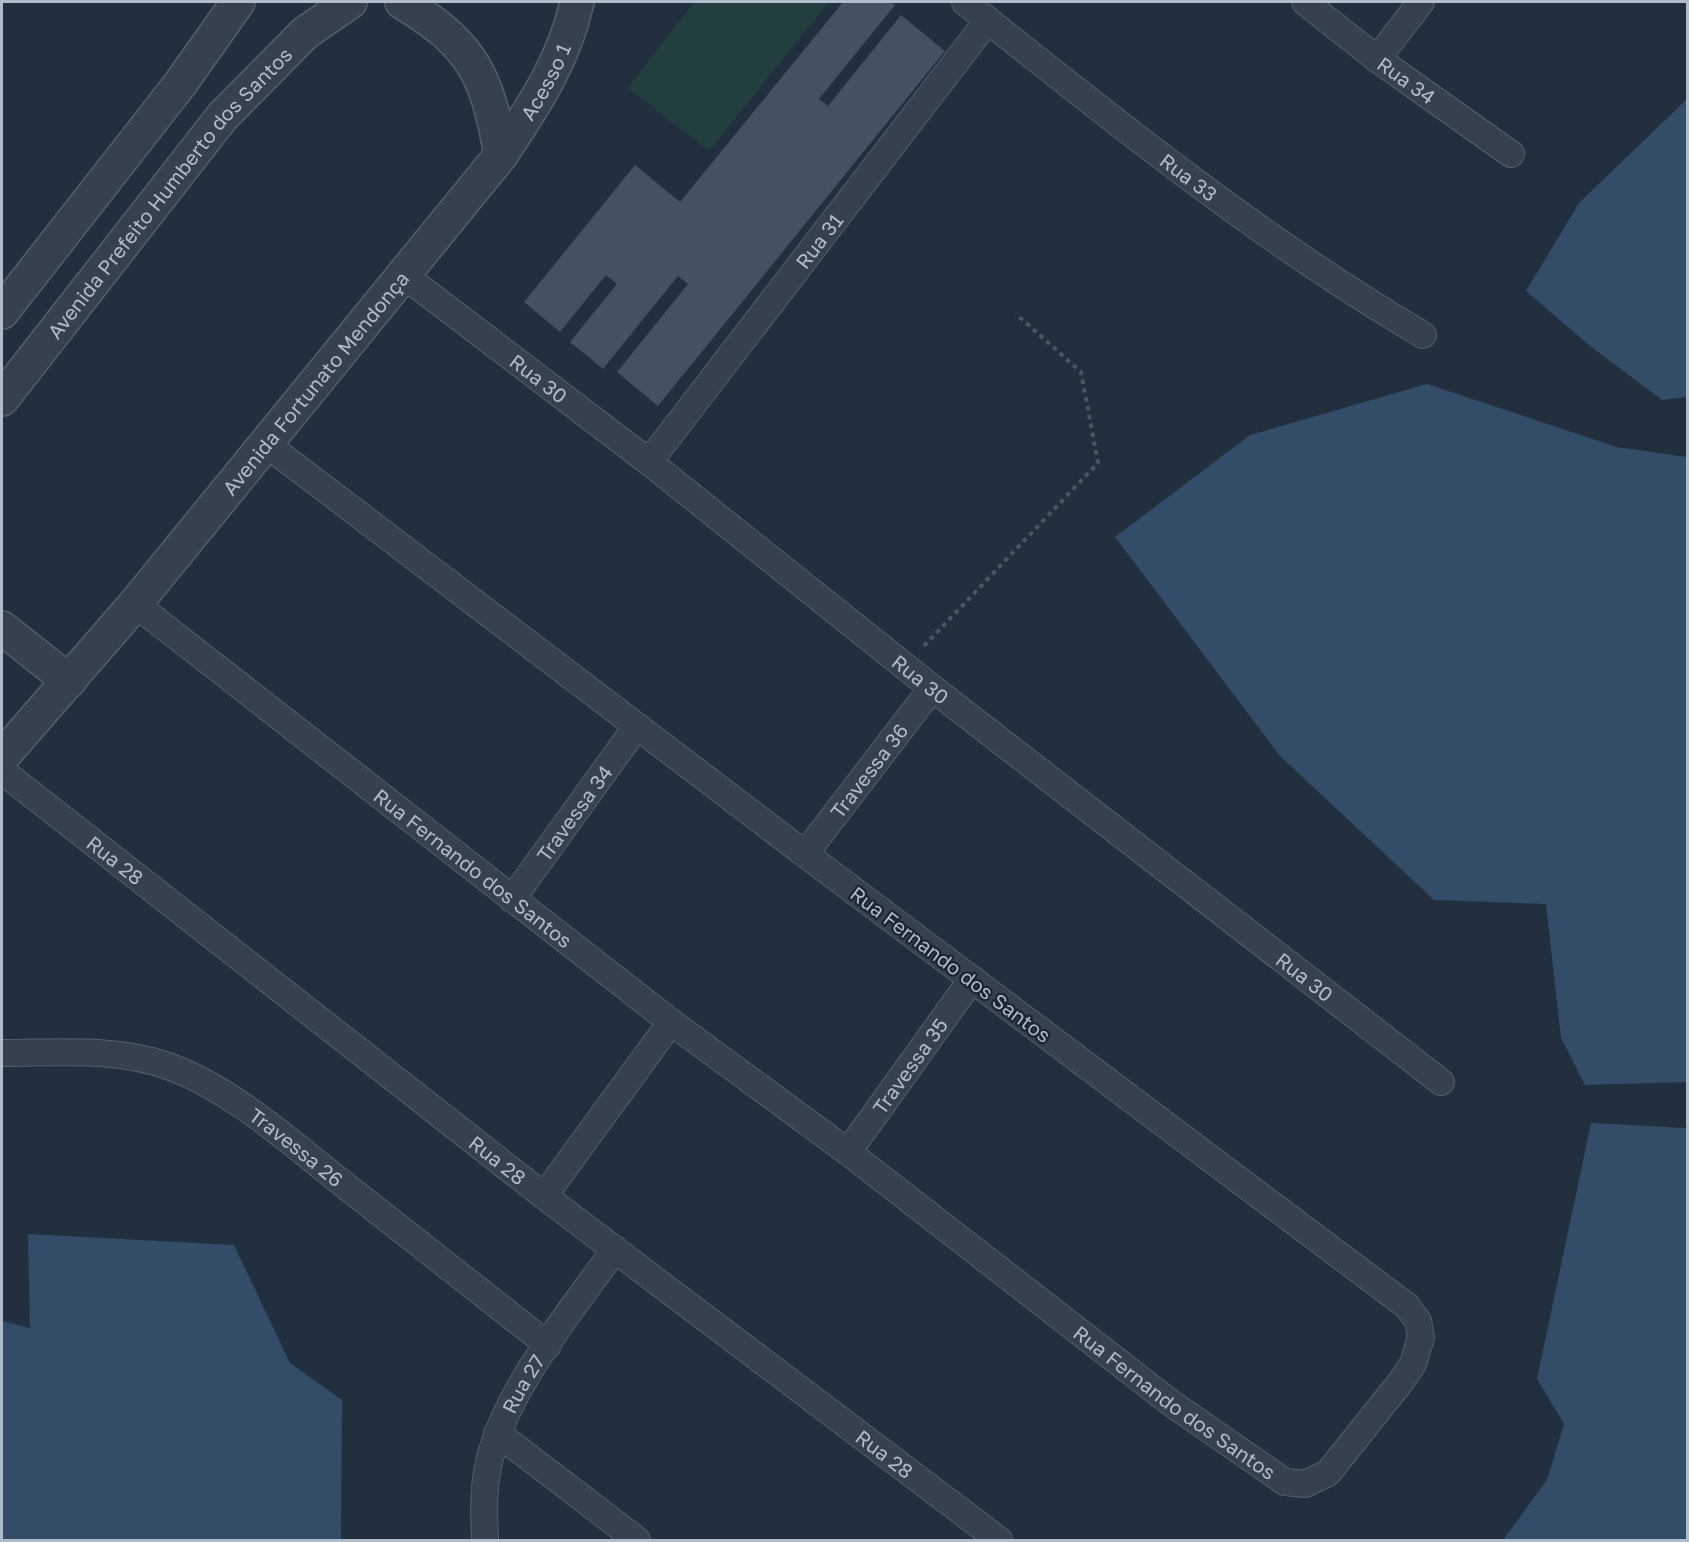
<svg xmlns="http://www.w3.org/2000/svg" width="1689" height="1542" viewBox="0 0 1689 1542" font-family="'Golos Text',sans-serif">
<style>
.green{fill:#233e3f}
.water{fill:#334c67}
.building{fill:#425263}
.lines{fill:none;stroke-linecap:round;stroke-linejoin:round}
.minor-casing{stroke:#535f6c;stroke-width:28}
.tertiary-casing{stroke:#535f6c;stroke-width:36}
.path{stroke:#415b5c;stroke-width:4;stroke-dasharray:4.5 4.5;stroke-linecap:butt}
.minor{stroke:#35414e;stroke-width:26}
.tertiary{stroke:#35414e;stroke-width:33}
.labels{text-anchor:middle;dominant-baseline:central;stroke-width:4.5;stroke-linejoin:round;paint-order:stroke}
.street-label{font-size:20px;fill:#b1bcca;stroke:#1a2633}
</style>
<rect width="100%" height="100%" fill="#212f3e"/>
<polygon class="green" points="694,2 829,2 709,151 628,88"/>
<g class="water">
<polygon points="1687,99 1687,397 1662,400 1590,346 1526,291 1579,203"/>
<polygon points="1427,384 1617,447 1687,457 1687,1082 1585,1085 1561,1038 1546,904 1434,900 1280,756 1115,537 1250,435"/>
<polygon points="1591,1123 1687,1128 1687,1540 1503,1540 1547,1480 1564,1424 1537,1379"/>
<polygon points="28,1234 234,1245 290,1363 342,1400 341,1540 2,1540 2,1321 30,1328"/>
</g>
<polygon class="building" points="843,2 891,2 895,5 819,99 828,106 901,15 945,51 658,406 617,372 688,284 678,276 603,369 570,342 617,284 606,275 560,332 524,302 635,165 680,202"/>
<g class="lines">
<defs>
<g id="minor">
<path id="s1" d="M965,2C1113,120 1260,239 1423,335"/>
<path id="s2" d="M1305,2L1377,59L1511,154"/>
<polyline points="1377,59 1421,2"/>
<path id="s3" d="M402,274L649,462L932,688L1441,1082"/>
<path id="s4" d="M649,462L988,20"/>
<path id="s5" d="M135,604L671,1022L848,1152L1171,1403L1285,1482L1305,1484L1328,1473L1399,1384L1413,1364L1421,1337L1418,1321L1407,1306L805,854L266,444"/>
<path id="s6" d="M2,771L544,1196L999,1540"/>
<path id="s7" d="M805,854L932,688"/>
<path id="s8" d="M512,899L637,726"/>
<path id="s9" d="M2,1053C56,1053 116,1047 168,1066C228,1087 288,1140 337,1179C407,1234 478,1290 548,1345"/>
<path id="s10" d="M848,1152L972,979"/>
<polyline points="544,1196 671,1022"/>
<polyline points="497,1433 637,1540"/>
<path id="s11" d="M485,1540C484,1516 483,1491 488,1467C502,1394 572,1310 615,1249"/>
</g>
<g id="tertiary">
<path d="M402,2C473,45 487,75 501,155"/>
<polyline points="2,312 180,84 238,2"/>
<path id="s12" d="M2,399L222,117L305,33L350,2"/>
<polyline points="2,628 69,681"/>
<path id="s13" d="M2,757L135,604L501,155C534,105 564,61 577,2"/>
</g>
</defs>
<use href="#minor" class="minor-casing"/>
<use href="#tertiary" class="tertiary-casing"/>
<polyline class="path" points="924,646 1098,463 1081,372 1016,314"/>
<use href="#minor" class="minor"/>
<use href="#tertiary" class="tertiary"/>
</g>
<g class="labels">
<g class="street-label">
<text stroke="none"><textPath href="#s2" startOffset="128">Rua 34</textPath></text>
<text stroke="none"><textPath href="#s13" startOffset="868">Acesso 1</textPath></text>
<text stroke="none"><textPath href="#s1" startOffset="284">Rua 33</textPath></text>
<text stroke="none"><textPath href="#s12" startOffset="266">Avenida Prefeito Humberto dos Santos</textPath></text>
<text stroke="none"><textPath href="#s4" startOffset="279">Rua 31</textPath></text>
<text stroke="none"><textPath href="#s3" startOffset="172">Rua 30</textPath></text>
<text stroke="none"><textPath href="#s13" startOffset="488">Avenida Fortunato Mendonça</textPath></text>
<text stroke="none"><textPath href="#s3" startOffset="658">Rua 30</textPath></text>
<text stroke="none"><textPath href="#s7" startOffset="105">Travessa 36</textPath></text>
<text stroke="none"><textPath href="#s8" startOffset="106">Travessa 34</textPath></text>
<text stroke="none"><textPath href="#s6" startOffset="144">Rua 28</textPath></text>
<text stroke="none"><textPath href="#s5" startOffset="429">Rua Fernando dos Santos</textPath></text>
<text transform="translate(951 964) rotate(37)">Rua Fernando dos Santos</text>
<text stroke="none"><textPath href="#s3" startOffset="1144">Rua 30</textPath></text>
<text stroke="none"><textPath href="#s10" startOffset="106">Travessa 35</textPath></text>
<text stroke="none"><textPath href="#s9" startOffset="320">Travessa 26</textPath></text>
<text stroke="none"><textPath href="#s6" startOffset="630">Rua 28</textPath></text>
<text stroke="none"><textPath href="#s11" startOffset="164">Rua 27</textPath></text>
<text stroke="none"><textPath href="#s5" startOffset="1311">Rua Fernando dos Santos</textPath></text>
<text stroke="none"><textPath href="#s6" startOffset="1116">Rua 28</textPath></text>
</g>
</g>
<rect width="1689" height="1542" fill="none" stroke="#b1bcca" stroke-width="6"/>
</svg>
